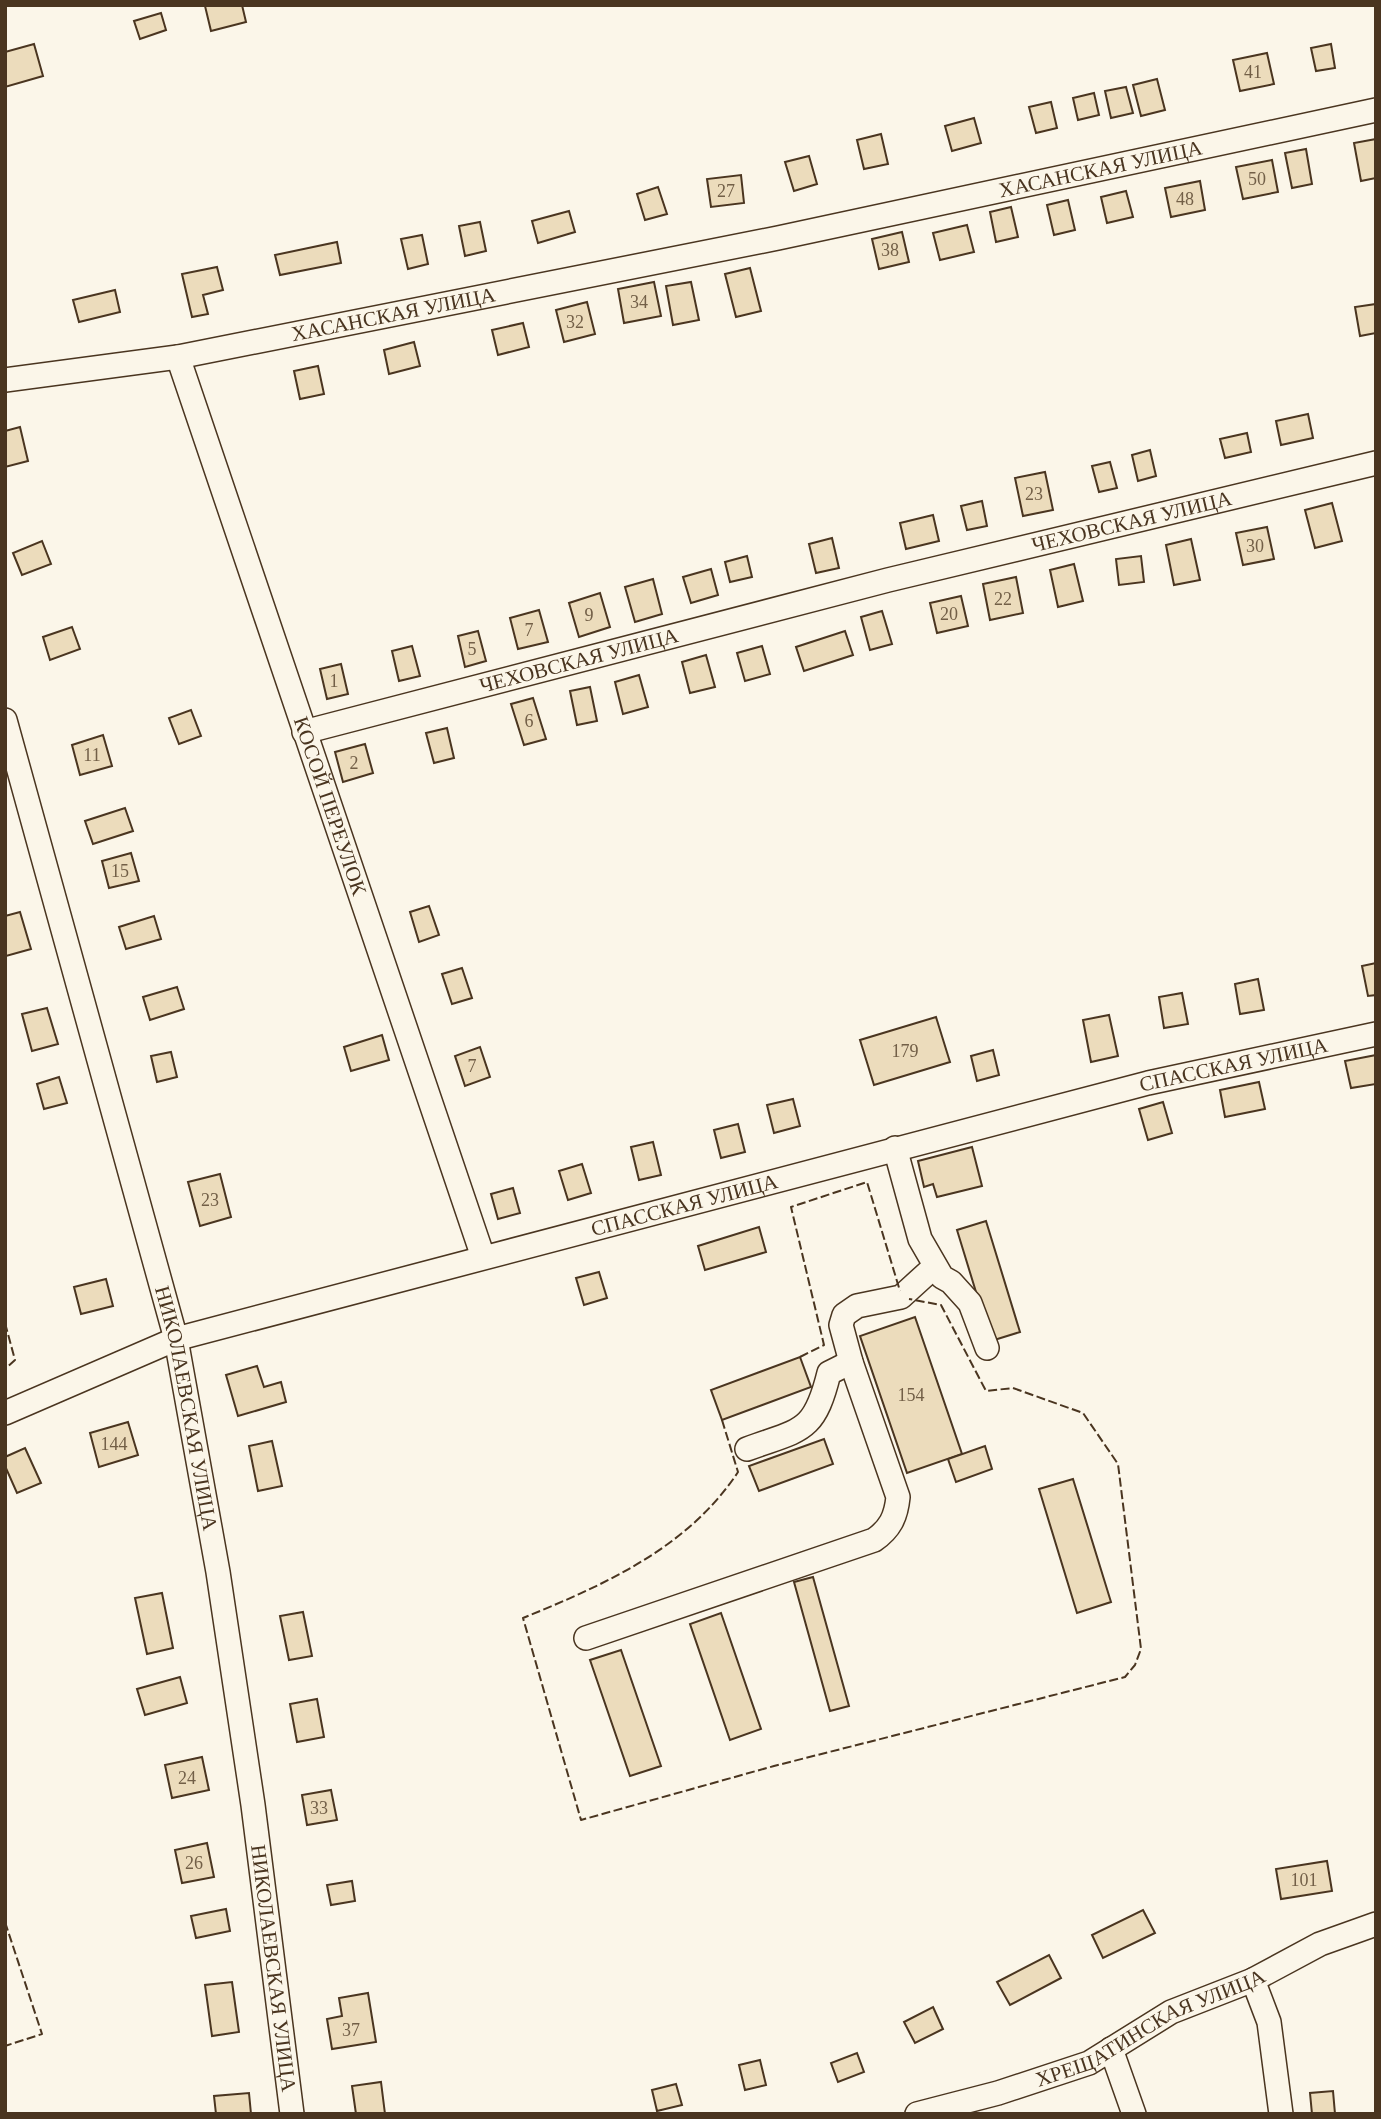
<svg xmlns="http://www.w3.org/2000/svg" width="1381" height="2119" viewBox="0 0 1381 2119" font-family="'Times New Roman',serif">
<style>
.building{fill:#ecdcbc;stroke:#4a3520;stroke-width:2}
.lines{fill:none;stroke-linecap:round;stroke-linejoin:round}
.minor-casing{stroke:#4a3520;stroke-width:26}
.minor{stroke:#fbf6e9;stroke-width:23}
.fence{stroke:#4a3520;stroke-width:2;stroke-dasharray:9 3.5;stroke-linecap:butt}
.labels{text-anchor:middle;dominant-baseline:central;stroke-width:5;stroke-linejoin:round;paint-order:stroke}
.number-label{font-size:18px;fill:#725f47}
.street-label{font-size:21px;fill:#4a3520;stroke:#fbf6e9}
</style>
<rect width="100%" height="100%" fill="#fbf6e9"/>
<g class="building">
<polygon points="208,5 242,5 246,22 211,31 205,6"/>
<polygon points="161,13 166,30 140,39 134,21"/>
<polygon points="34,44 43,76 5,87 5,52"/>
<polygon points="1331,44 1335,68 1316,71 1311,48"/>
<polygon points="1267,53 1274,84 1240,91 1233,60"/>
<polygon points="1157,79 1165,110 1141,116 1133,85"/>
<polygon points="1126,87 1133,113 1111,118 1105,91"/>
<polygon points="1094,93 1099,115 1078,120 1073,98"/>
<polygon points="1051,102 1057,128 1036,133 1029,107"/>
<polygon points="974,118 981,143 952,151 945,126"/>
<polygon points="881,134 888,164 864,169 857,140"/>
<polygon points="1376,139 1376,178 1361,181 1354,143"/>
<polygon points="1306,149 1312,184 1292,188 1285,153"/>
<polygon points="809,156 817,184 794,191 785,162"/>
<polygon points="1272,160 1278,192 1243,199 1236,167"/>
<polygon points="741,175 744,203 711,207 707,179"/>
<polygon points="1200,181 1205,210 1171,217 1165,188"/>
<polygon points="658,187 667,214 645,220 637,194"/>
<polygon points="1126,191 1133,217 1107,223 1101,197"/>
<polygon points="1068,200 1075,230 1054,235 1047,205"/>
<polygon points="1011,207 1018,237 996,242 990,212"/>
<polygon points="569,211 575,232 538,243 532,221"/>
<polygon points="480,222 486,251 465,256 459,226"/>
<polygon points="967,225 974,252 940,260 933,233"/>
<polygon points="902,232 909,262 879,269 872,239"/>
<polygon points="422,235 428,264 408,269 401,239"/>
<polygon points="337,242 341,263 280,275 275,255"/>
<polygon points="217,267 223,290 203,295 208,314 192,317 182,274"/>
<polygon points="750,268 761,311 736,317 725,274"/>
<polygon points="654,282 661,316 624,323 618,289"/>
<polygon points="691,282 699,320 673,325 666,286"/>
<polygon points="115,290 120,312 79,322 73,300"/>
<polygon points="587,302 595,334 564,342 556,310"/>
<polygon points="1376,304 1376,333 1360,336 1355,307"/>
<polygon points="523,323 529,347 498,355 492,330"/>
<polygon points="414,342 420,366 389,374 384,350"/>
<polygon points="318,366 324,394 300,399 294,371"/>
<polygon points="1308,414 1313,438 1281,445 1276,421"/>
<polygon points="20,427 28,461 5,467 5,431"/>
<polygon points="1247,433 1251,452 1225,458 1220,439"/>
<polygon points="1150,450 1156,476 1138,481 1132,455"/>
<polygon points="1110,462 1117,488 1099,492 1092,466"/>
<polygon points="1045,472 1053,510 1023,516 1015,478"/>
<polygon points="982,501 987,526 967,530 961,506"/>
<polygon points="1332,503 1342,541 1315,548 1305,510"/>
<polygon points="933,515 939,541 906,549 900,523"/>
<polygon points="1267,527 1274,559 1243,565 1236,533"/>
<polygon points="832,538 839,568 816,573 809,544"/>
<polygon points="1191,539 1200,580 1174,585 1166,545"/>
<polygon points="42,541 51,564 22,575 13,553"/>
<polygon points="747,556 752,577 730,582 725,562"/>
<polygon points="1141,556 1144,582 1119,585 1116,559"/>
<polygon points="1074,564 1083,601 1058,607 1050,570"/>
<polygon points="711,569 718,595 691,603 683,577"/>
<polygon points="1016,577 1023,613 990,620 983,584"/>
<polygon points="653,579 662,614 635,622 625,587"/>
<polygon points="600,593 610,627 579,637 569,603"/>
<polygon points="961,596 968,626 937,633 930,603"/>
<polygon points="539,610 548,642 518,649 510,618"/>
<polygon points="882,611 892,644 870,650 861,617"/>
<polygon points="72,627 80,649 50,660 43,637"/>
<polygon points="478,631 486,661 465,667 458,636"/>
<polygon points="845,631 853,655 804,671 796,647"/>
<polygon points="412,646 420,676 399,681 392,651"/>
<polygon points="762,646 770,674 745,681 737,653"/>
<polygon points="706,655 715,687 690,693 682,662"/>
<polygon points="341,664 348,694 327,699 320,669"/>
<polygon points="639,675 648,707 623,714 615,682"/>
<polygon points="590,687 597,721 577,725 570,691"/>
<polygon points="533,698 546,739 524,745 511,704"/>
<polygon points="191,710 201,736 179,744 169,718"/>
<polygon points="447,728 454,758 434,763 426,733"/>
<polygon points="103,735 112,766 80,775 72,745"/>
<polygon points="365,744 373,773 343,782 335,752"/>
<polygon points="125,808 133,831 93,844 85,821"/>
<polygon points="131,853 139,881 109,888 102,861"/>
<polygon points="429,906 439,935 419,942 410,912"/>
<polygon points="20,912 31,949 6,956 5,916"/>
<polygon points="154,916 161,939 126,949 119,927"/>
<polygon points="1376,963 1376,995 1368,996 1362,966"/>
<polygon points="462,968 472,998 452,1004 442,974"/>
<polygon points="1258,979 1264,1010 1240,1014 1235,984"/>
<polygon points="177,987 184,1009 150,1020 143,997"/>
<polygon points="1182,993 1188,1024 1164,1028 1159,997"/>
<polygon points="47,1008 58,1044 32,1051 22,1014"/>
<polygon points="1109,1015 1118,1056 1091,1062 1083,1020"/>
<polygon points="936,1017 950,1062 874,1085 860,1040"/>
<polygon points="382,1035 389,1060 351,1071 344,1047"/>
<polygon points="480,1047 490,1077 465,1086 455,1056"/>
<polygon points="993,1050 999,1075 977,1081 971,1056"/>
<polygon points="171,1052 177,1077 157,1082 151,1056"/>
<polygon points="1376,1055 1376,1084 1351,1088 1345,1061"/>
<polygon points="59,1077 67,1103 44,1109 37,1084"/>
<polygon points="1259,1082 1265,1109 1225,1117 1220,1090"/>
<polygon points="793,1099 800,1126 774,1133 767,1105"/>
<polygon points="1163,1102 1172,1133 1148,1140 1139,1109"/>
<polygon points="738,1124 745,1152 721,1158 714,1130"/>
<polygon points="653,1142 661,1175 639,1180 631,1147"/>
<polygon points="972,1147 982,1186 937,1197 933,1184 924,1187 918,1161"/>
<polygon points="582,1164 591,1193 568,1200 559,1171"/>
<polygon points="220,1174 231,1217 200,1226 188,1182"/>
<polygon points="513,1188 520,1213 498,1219 491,1194"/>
<polygon points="986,1221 1020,1332 991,1341 957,1230"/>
<polygon points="759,1227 766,1252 705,1270 698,1246"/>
<polygon points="599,1272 607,1298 584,1305 576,1278"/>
<polygon points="106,1279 113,1306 81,1314 74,1287"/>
<polygon points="915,1317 962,1454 907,1473 860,1336"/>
<polygon points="800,1357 811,1387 722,1420 711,1390"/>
<polygon points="257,1366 264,1387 281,1382 286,1402 238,1416 226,1375"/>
<polygon points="128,1422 138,1455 99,1467 90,1433"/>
<polygon points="824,1439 833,1464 759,1491 749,1466"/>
<polygon points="272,1441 282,1486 258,1491 249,1446"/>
<polygon points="985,1446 992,1469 956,1482 948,1459"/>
<polygon points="25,1448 41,1483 17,1493 5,1466 5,1457"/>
<polygon points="1073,1479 1111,1602 1077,1613 1039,1489"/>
<polygon points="813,1577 849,1706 830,1711 794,1582"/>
<polygon points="162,1593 173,1648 147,1654 135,1598"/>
<polygon points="303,1612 312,1656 289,1660 280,1616"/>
<polygon points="721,1613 761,1729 730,1740 690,1624"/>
<polygon points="621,1650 661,1766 630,1776 590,1660"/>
<polygon points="180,1677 187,1703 145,1715 137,1689"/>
<polygon points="317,1699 324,1737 297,1742 290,1704"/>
<polygon points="202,1757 209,1790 172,1798 165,1765"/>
<polygon points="331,1790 337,1820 307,1825 302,1795"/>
<polygon points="207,1843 214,1877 182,1883 175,1850"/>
<polygon points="1327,1861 1332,1891 1281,1899 1276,1869"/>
<polygon points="352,1881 355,1901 331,1905 327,1885"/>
<polygon points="226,1909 230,1931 196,1938 191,1916"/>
<polygon points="1143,1910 1155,1933 1103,1958 1092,1935"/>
<polygon points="1049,1955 1061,1978 1010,2005 997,1982"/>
<polygon points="232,1982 239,2032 212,2036 205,1985"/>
<polygon points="368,1993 376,2042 332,2049 327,2019 342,2016 339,1998"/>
<polygon points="933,2007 943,2029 915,2043 904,2022"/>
<polygon points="857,2053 864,2072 838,2082 831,2063"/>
<polygon points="760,2060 766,2085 745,2090 739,2065"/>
<polygon points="381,2082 385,2114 356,2114 352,2086"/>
<polygon points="676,2084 682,2105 657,2111 652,2090"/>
<polygon points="1333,2091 1335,2114 1312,2114 1310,2093"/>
<polygon points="249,2093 251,2114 216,2114 214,2096"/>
</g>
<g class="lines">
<defs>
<g id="minor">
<path id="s1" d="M178,357L483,1257"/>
<path id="s2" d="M5,380L178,357L778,238L1376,110"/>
<path id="s3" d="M5,720L176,1339L218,1572L253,1805L292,2114"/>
<path id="s4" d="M304,732L888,580L1376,463"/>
<polyline points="895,1148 920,1239 942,1277 951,1282 970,1303 987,1348"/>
<path id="s5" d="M5,1413L176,1339L1148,1083L1376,1034"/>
<path d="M747,1449C801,1429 814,1434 829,1373L851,1362"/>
<path d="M586,1638L874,1540C890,1529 896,1517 898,1497L851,1362L841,1325L844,1315L857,1306L901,1297L934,1267"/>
<polyline points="1253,1980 1269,2022 1281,2114"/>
<polyline points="1111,2049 1134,2114"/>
<path id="s6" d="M917,2114L998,2093L1089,2063L1171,2012L1253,1980L1320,1944L1376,1924"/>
</g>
</defs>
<use href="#minor" class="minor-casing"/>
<use href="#minor" class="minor"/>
<g class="fence">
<polyline points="5,1323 15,1360 5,1369"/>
<polyline points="800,1357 824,1345 791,1207 867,1182 900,1291"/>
<path d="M722,1420L738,1472C688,1548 604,1585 523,1618L581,1820L774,1766L1125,1677L1135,1665L1141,1649L1118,1464L1083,1413L1013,1388L986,1391L941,1305L909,1299"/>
<polyline points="5,1922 42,2034 5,2046"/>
</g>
</g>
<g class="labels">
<g class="number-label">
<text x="1253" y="72">41</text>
<text x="1257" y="179">50</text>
<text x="726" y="191">27</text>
<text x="1185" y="199">48</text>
<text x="890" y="250">38</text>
<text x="639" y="302">34</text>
<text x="575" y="322">32</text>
<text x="1034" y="494">23</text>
<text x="1255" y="546">30</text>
<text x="1003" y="599">22</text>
<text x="949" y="614">20</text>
<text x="589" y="615">9</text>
<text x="529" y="630">7</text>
<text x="472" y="649">5</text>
<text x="334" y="681">1</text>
<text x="529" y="721">6</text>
<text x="92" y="755">11</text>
<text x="354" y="763">2</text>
<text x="120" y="871">15</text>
<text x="905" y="1051">179</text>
<text x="472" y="1066">7</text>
<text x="210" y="1200">23</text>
<text x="911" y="1395">154</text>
<text x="114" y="1444">144</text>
<text x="187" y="1778">24</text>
<text x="319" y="1808">33</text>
<text x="194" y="1863">26</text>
<text x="1304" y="1880">101</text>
<text x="351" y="2030">37</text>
</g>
<g class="street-label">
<text stroke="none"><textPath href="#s2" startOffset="1116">ХАСАНСКАЯ УЛИЦА</textPath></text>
<text stroke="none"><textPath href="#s2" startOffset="394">ХАСАНСКАЯ УЛИЦА</textPath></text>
<text stroke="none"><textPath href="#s4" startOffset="854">ЧЕХОВСКАЯ УЛИЦА</textPath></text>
<text stroke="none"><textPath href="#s4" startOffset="284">ЧЕХОВСКАЯ УЛИЦА</textPath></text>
<text stroke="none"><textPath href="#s1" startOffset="474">КОСОЙ ПЕРЕУЛОК</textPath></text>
<text stroke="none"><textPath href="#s5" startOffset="1279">СПАССКАЯ УЛИЦА</textPath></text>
<text stroke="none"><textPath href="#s5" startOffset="712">СПАССКАЯ УЛИЦА</textPath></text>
<text stroke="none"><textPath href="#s3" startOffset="712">НИКОЛАЕВСКАЯ УЛИЦА</textPath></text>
<text stroke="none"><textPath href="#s3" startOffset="1279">НИКОЛАЕВСКАЯ УЛИЦА</textPath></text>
<text stroke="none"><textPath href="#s6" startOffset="250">ХРЕЩАТИНСКАЯ УЛИЦА</textPath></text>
</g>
</g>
<rect width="1381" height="2119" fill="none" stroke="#4a3520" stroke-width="14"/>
</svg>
